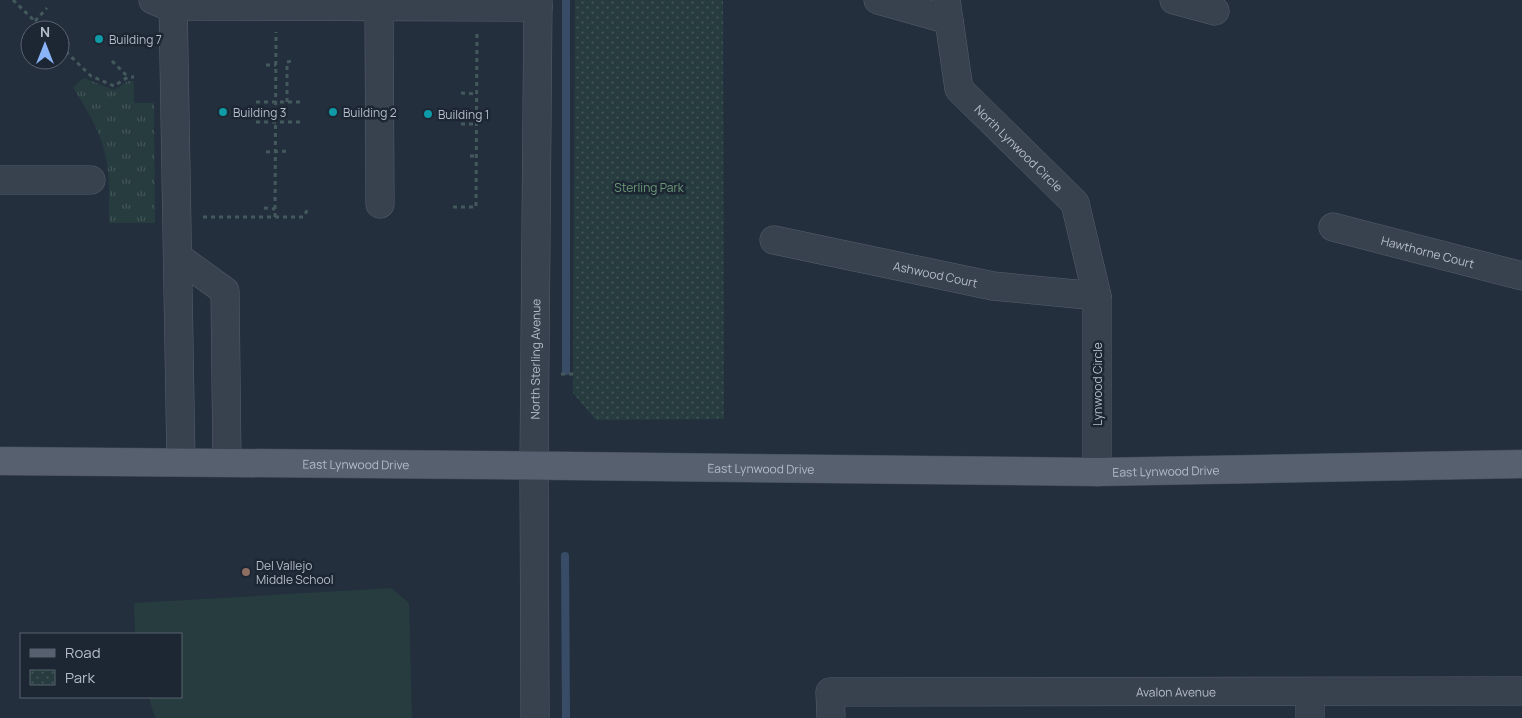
<svg xmlns="http://www.w3.org/2000/svg" width="1522" height="718" viewBox="0 0 1522 718" font-family="Manrope,sans-serif">
<style>
.grass{fill:url(#grass-tufts)}
.park{fill:url(#park-dots)}
.garden{fill:#263c3f}
.lines{fill:none;stroke-linecap:round;stroke-linejoin:round}
.stream{stroke:#394c67;stroke-width:8}
.minor-casing{stroke:#565f6c;stroke-width:29}
.major-casing{stroke:#414a57;stroke-width:29}
.path{stroke:#44595c;stroke-width:3;stroke-dasharray:4 4;stroke-linecap:butt}
.minor{stroke:#38414e;stroke-width:28}
.major{stroke:#56606e;stroke-width:28}
.culture-dot{fill:#0f9aa8;stroke:#1d2633;stroke-width:2}
.education-dot{fill:#8d6e63;stroke:#1d2633;stroke-width:2}
.labels{text-anchor:middle;dominant-baseline:central;stroke-width:5;stroke-linejoin:round;paint-order:stroke}
.poi-label{font-size:12px;fill:#b4bcc9;stroke:#1d2633;text-anchor:start}
.street-label{font-size:12px;fill:#b4bcc9;stroke:#1d2633}
.park-label{font-size:12px;fill:#6b9a76;stroke:#1d2633}
</style>
<defs>
<pattern id="grass-tufts" width="24" height="20" patternUnits="userSpaceOnUse" patternTransform="scale(1.25)"><rect width="24" height="20" fill="#263c3f"/><path d="M3 7l-1-3M5 7V3M7 7l1-3M15 17l-1-3M17 17v-4M19 17l1-3" fill="none" stroke="#435659"/></pattern>
<pattern id="park-dots" width="8" height="8" patternUnits="userSpaceOnUse" patternTransform="scale(1.25)"><rect width="8" height="8" fill="#263c3f"/><path d="M2 2h.1M6 6h.1" fill="none" stroke="#435659" stroke-width="1.8" stroke-linecap="round"/></pattern>
</defs>
<rect width="100%" height="100%" fill="#242f3e"/>
<path class="grass" d="M84,78L114,90L128,81H134V103H154L155,223H109C109,199 111,173 104,150C98,127 85,107 73,87Z"/>
<polygon class="park" points="575,0 723,0 724,419 596,420 573,393"/>
<polygon class="garden" points="391,588 409,603 412,718 156,718 153,712 149,697 181,697 181,634 135,634 134,603"/>
<g class="lines">
<g class="stream">
<polyline points="566,371 566,0"/>
<polyline points="565,556 566,718"/>
</g>
<defs>
<g id="minor">
<polyline points="153,0 167,6 538,7"/>
<polyline points="173,0 181,462"/>
<polyline points="878,0 949,20"/>
<path id="s1" d="M946,0L959,89L1075,203L1097,296V472"/>
<polyline points="1174,0 1215,11"/>
<polyline points="379,8 380,204"/>
<polyline points="0,180 91,180"/>
<path id="s2" d="M1333,227L1522,276"/>
<path id="s3" d="M774,240L993,286L1097,296"/>
<polyline points="178,257 225,291 227,462"/>
<path id="s4" d="M535,718L534,465L538,0"/>
<path id="s5" d="M831,718L830,692L1522,691"/>
<polyline points="1310,718 1310,692"/>
</g>
<g id="major">
<path id="s6" d="M0,461L480,465L1097,472L1522,464"/>
</g>
</defs>
<use href="#minor" class="minor-casing"/>
<use href="#major" class="major-casing"/>
<g class="path">
<polyline points="13,0 44,30"/>
<polyline points="35,21 47,8"/>
<polyline points="60,46 91,76 114,86 128,77 134,77"/>
<polyline points="63,49 69,43"/>
<polyline points="112,61 128,77"/>
<polyline points="266,65 276,65"/>
<polyline points="461,93 476,94"/>
<polyline points="256,102 301,102"/>
<polyline points="287,102 287,62 293,61"/>
<polyline points="256,122 301,122"/>
<polyline points="461,124 476,124"/>
<polyline points="266,152 290,151"/>
<polyline points="470,156 476,156"/>
<polyline points="453,207 476,207 477,33"/>
<polyline points="264,208 275,209"/>
<polyline points="203,217 275,217 276,32"/>
<polyline points="275,217 303,217 308,209"/>
<polyline points="561,374 573,374"/>
</g>
<use href="#minor" class="minor"/>
<use href="#major" class="major"/>
</g>
<g class="culture-dot">
<circle cx="99" cy="39" r="5"/>
<circle cx="223" cy="112" r="5"/>
<circle cx="333" cy="112" r="5"/>
<circle cx="428" cy="114" r="5"/>
</g>
<circle class="education-dot" cx="246" cy="572" r="5"/>
<g class="labels">
<g class="poi-label">
<text x="109" y="39">Building 7</text>
<text x="233" y="112">Building 3</text>
<text x="343" y="112">Building 2</text>
<text x="438" y="114">Building 1</text>
<text x="256" y="565">Del Vallejo<tspan x="256" dy="14">Middle School</tspan></text>
</g>
<g class="street-label">
<text stroke="none"><textPath href="#s1" startOffset="174">North Lynwood Circle</textPath></text>
<text stroke="none"><textPath href="#s2" startOffset="98">Hawthorne Court</textPath></text>
<text stroke="none"><textPath href="#s3" startOffset="165">Ashwood Court</textPath></text>
<text stroke="none"><textPath href="#s4" startOffset="359">North Sterling Avenue</textPath></text>
<text transform="translate(1097 384) rotate(-90)">Lynwood Circle</text>
<text stroke="none"><textPath href="#s6" startOffset="356">East Lynwood Drive</textPath></text>
<text stroke="none"><textPath href="#s6" startOffset="761">East Lynwood Drive</textPath></text>
<text stroke="none"><textPath href="#s6" startOffset="1166">East Lynwood Drive</textPath></text>
<text stroke="none"><textPath href="#s5" startOffset="372">Avalon Avenue</textPath></text>
</g>
<g class="park-label">
<text x="649" y="187">Sterling Park</text>
</g>
</g>
<rect x="20" y="633" width="162" height="65" fill="#1d2633" stroke="#59626f"/>
<rect x="30" y="649" width="25" height="8" fill="#56606e" stroke="#59626f"/>
<text x="65" y="658" font-size="15" fill="#b4bcc9">Road</text>
<rect x="30" y="670" width="25" height="15" fill="url(#park-dots)" stroke="#59626f"/>
<text x="65" y="683" font-size="15" fill="#b4bcc9">Park</text>
<g transform="translate(45 45)"><circle r="24" fill="#1d2633" stroke="#59626f"/>
<path d="M0-4L9 19L0 12L-9 19Z" fill="#8ab4f8"/>
<text y="-8" font-size="14" font-weight="bold" text-anchor="middle" fill="#b4bcc9">N</text>
</g>
</svg>
